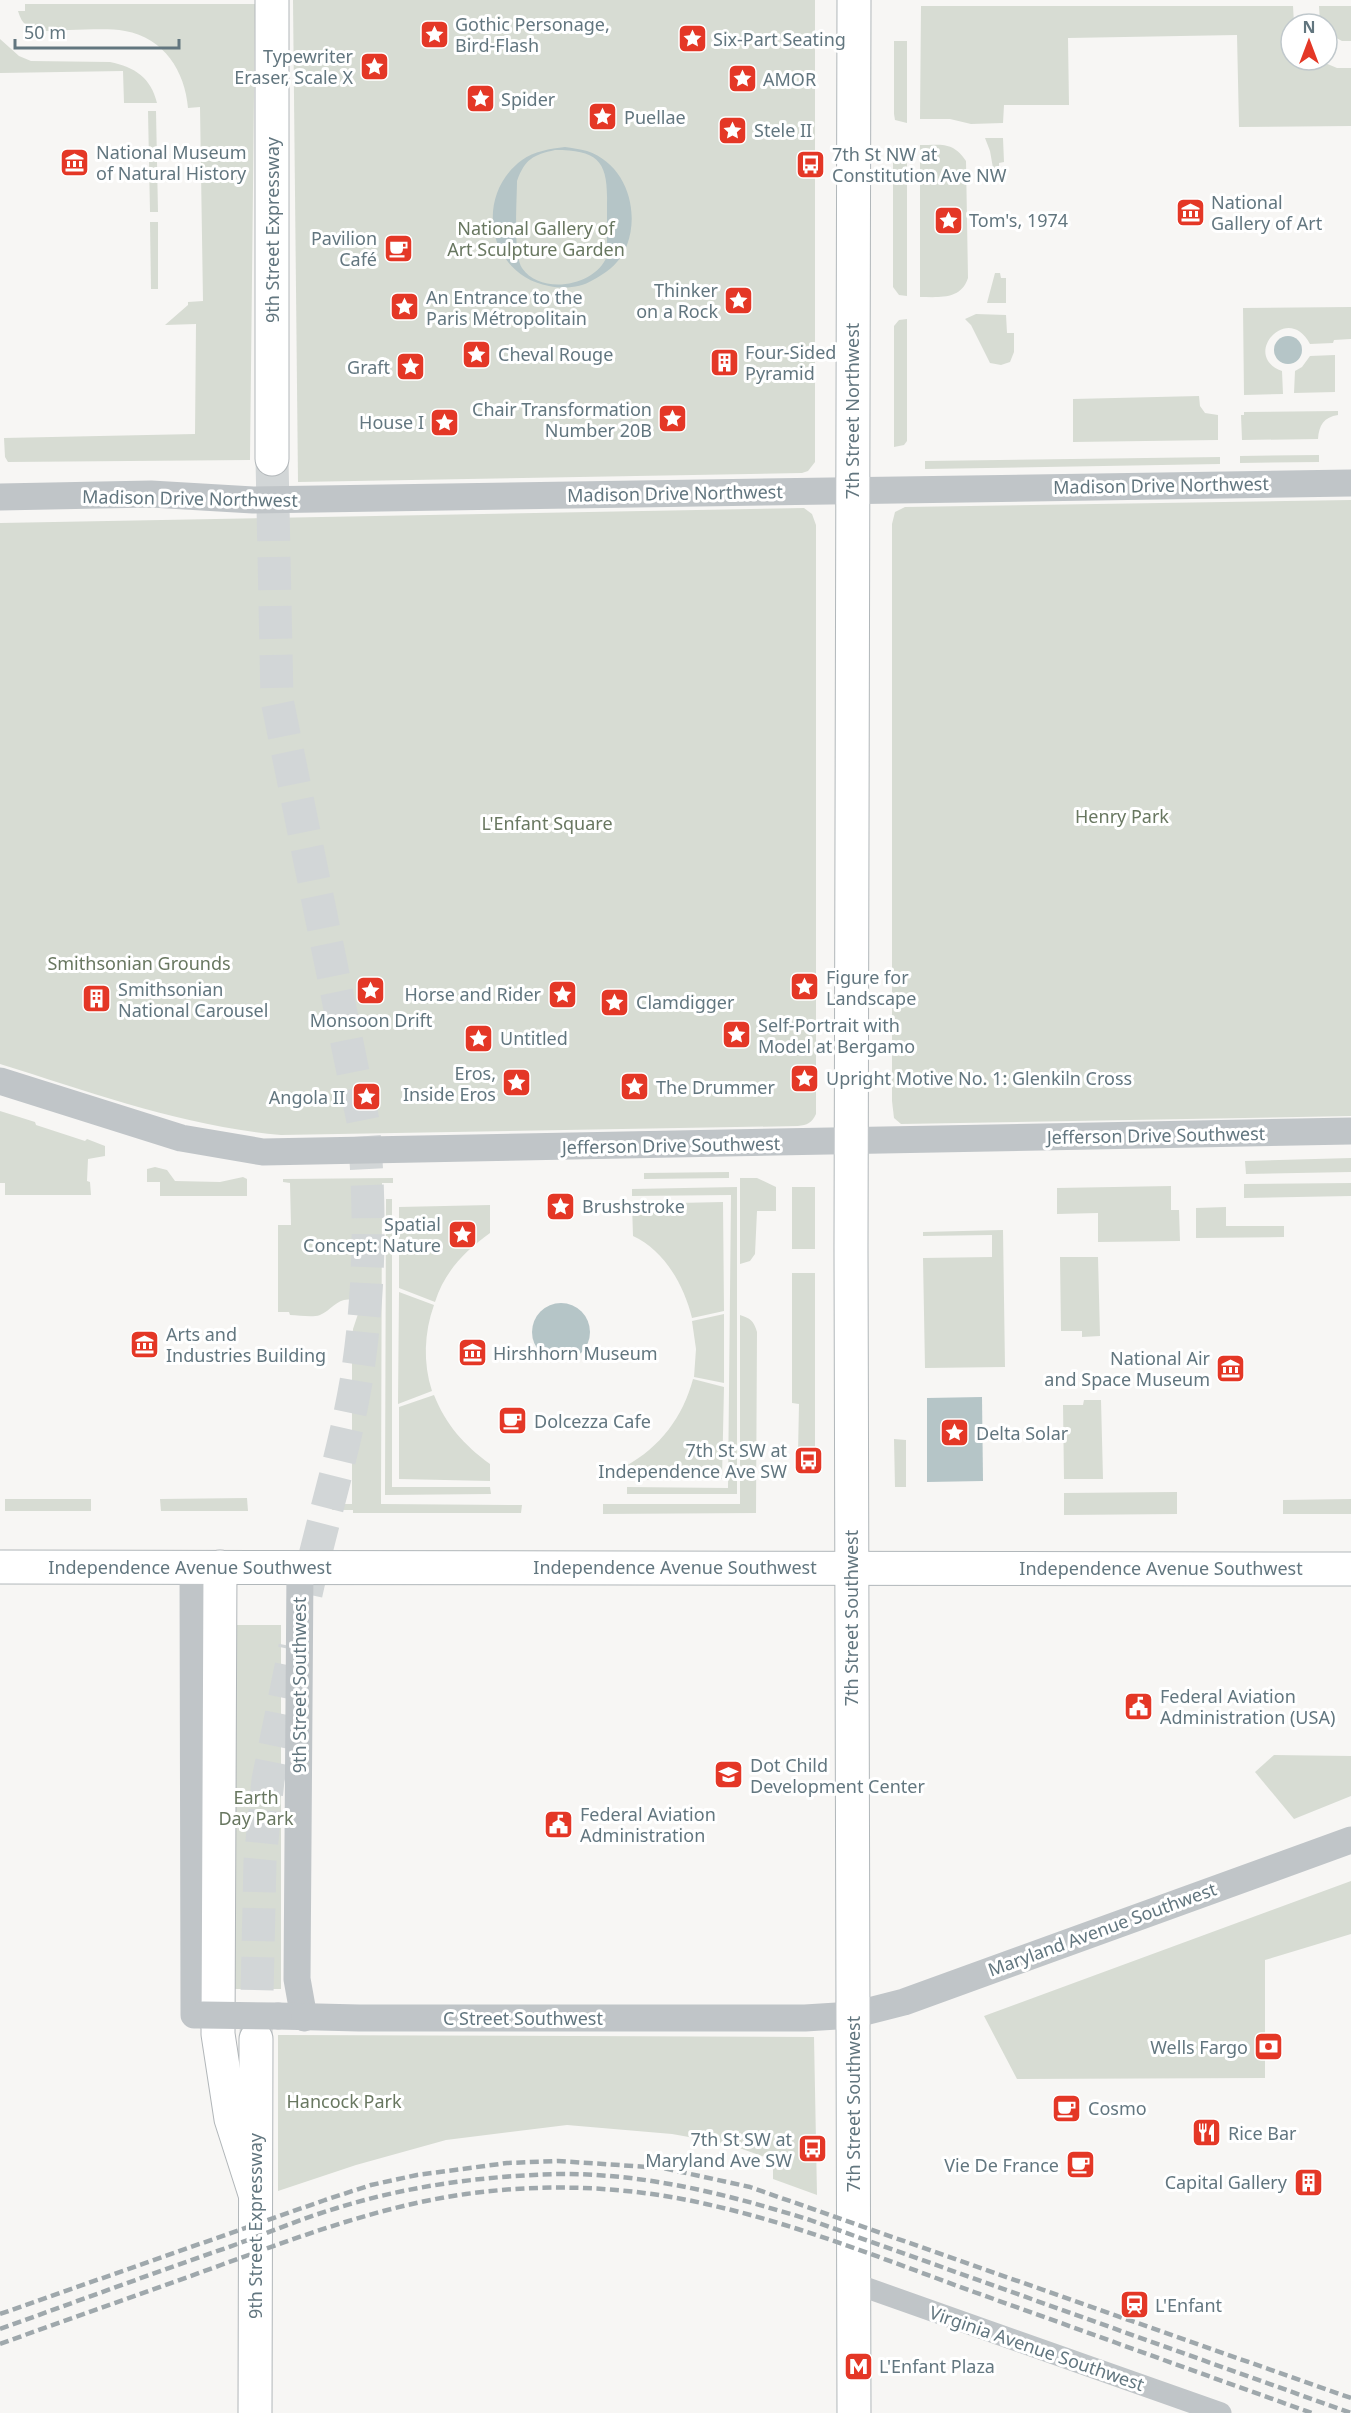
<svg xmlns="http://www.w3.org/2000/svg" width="1351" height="2413" viewBox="0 0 1351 2413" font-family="'Noto Sans',sans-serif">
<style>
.green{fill:#d7dcd3}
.water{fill:#b5c5c7;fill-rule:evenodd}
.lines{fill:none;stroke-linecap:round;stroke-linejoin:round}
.motorway-tunnel{stroke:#d2d6d7;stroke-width:33;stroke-dasharray:33 16;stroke-linecap:butt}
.primary-casing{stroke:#b1b7ba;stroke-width:35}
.motorway-casing{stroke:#b1b6b9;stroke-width:35}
.minor{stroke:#c0c5c8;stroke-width:21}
.tertiary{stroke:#c0c5c8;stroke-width:27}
.primary{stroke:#fff;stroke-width:33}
.motorway{stroke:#fff;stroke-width:33}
.rail{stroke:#9fa8ac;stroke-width:4.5;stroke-dasharray:9 4.5;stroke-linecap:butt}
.tertiary-bridge{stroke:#c0c5c8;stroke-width:27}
.labels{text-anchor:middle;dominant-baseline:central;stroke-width:6;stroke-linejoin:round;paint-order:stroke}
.poi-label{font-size:18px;fill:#62767f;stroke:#fff;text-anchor:start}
.park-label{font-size:18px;fill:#687760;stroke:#fff}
.street-label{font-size:18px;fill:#62767f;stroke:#fff}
</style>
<rect width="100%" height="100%" fill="#f7f6f4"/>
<g class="green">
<polygon points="293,0 815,0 815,462 808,471 802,473 298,482"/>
<path d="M25,4H255L250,460L8,462L5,457L4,438L195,434L196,324L165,325L188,305V302L203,301L200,107L188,108C185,71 164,38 125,31C107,28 88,30 69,30C57,31 39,33 28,26C22,23 20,17 18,11H25Z"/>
<polygon points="921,6 1293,6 1294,24 1291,24 1291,60 1318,60 1337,68 1351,68 1351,126 1239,127 1237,35 1068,38 1069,105 1004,105 1003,123 971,124 950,119 920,119"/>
<polygon points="1319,6 1351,6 1351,41 1342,41 1327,33 1327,24 1320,23"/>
<path d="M0,39L19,56L31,61L110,62C135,67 151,78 157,103H124L123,71L0,73Z"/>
<polygon points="894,41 907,41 907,123 895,120 894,114"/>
<polygon points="148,111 156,111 158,212 150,212"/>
<polygon points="985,138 1003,138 1004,162 999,163 999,168 993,168 990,151"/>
<path d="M920,145C941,145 953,141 966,161L968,278C961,300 939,297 920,297Z"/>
<polygon points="907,146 907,296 899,295 893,287 893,154 896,149"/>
<polygon points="158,222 158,289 151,289 150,222"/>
<polygon points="995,273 1000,273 1001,278 1006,278 1006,303 987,303"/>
<path d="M1351,307V339L1334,340L1333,343L1310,344C1288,301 1240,356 1282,371L1283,394L1244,395L1243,308Z"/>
<polygon points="976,314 1006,315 1007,333 1014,333 1014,352 1010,362 1001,365 990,363 971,325 965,319"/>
<polygon points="907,319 907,441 904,445 894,447 894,326 899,320"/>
<polygon points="1335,355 1335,392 1294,393 1295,371 1302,367 1310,356"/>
<polygon points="1199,396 1200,406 1205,413 1218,415 1218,440 1073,442 1073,399"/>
<path d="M1338,411V415C1324,417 1319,425 1318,439L1242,440L1241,415H1244V412Z"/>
<polygon points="1319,455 1319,462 1240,463 1240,456"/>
<polygon points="1220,457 1220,464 925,469 925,461"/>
<polygon points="1351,500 1351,1116 901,1124 894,1118 892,1101 892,524 895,512 905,507"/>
<path d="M804,508L812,514L816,525V1114C812,1123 807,1125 798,1126L281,1135C182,1126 94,1093 0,1064V523Z"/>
<polygon points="0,1111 35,1122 36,1125 85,1141 87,1139 105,1146 105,1156 88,1159 87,1181 90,1182 91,1195 5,1195 5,1183 0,1183"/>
<polygon points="1351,1158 1351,1172 1246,1174 1245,1161"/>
<polygon points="155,1167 167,1170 175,1181 220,1182 243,1177 247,1179 247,1196 160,1196 160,1182 147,1182 147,1169"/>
<polygon points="729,1172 729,1178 644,1179 644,1173"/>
<path d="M393,1178V1183H382L381,1504L522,1505L521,1513H353V1510H332L335,1504H352V1351L353,1329L359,1311L352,1300C338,1297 332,1310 320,1315C311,1318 300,1315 290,1315L289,1312H278V1225H291L290,1183L283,1182V1179Z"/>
<polygon points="740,1178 757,1178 776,1187 776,1211 757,1211 755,1254 750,1261 740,1264"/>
<polygon points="1351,1183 1351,1196 1244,1198 1244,1184"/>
<polygon points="1171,1186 1171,1210 1179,1210 1180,1241 1098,1242 1098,1213 1057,1214 1057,1188"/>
<polygon points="737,1187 737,1494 627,1494 627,1487 728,1488 731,1195 632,1196 632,1189"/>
<rect x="792" y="1187" width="23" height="62"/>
<polygon points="386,1199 392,1199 392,1487 490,1487 491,1494 385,1495"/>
<path d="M723,1202L724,1311L692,1318C684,1285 664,1250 633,1236L632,1204Z"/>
<path d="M490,1205V1233C464,1252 445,1271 435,1302L399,1288V1207Z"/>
<polygon points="1226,1207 1226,1226 1284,1226 1284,1237 1196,1238 1196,1208"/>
<polygon points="1003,1230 1005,1367 925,1368 923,1258 992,1257 992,1235 923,1236 923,1232"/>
<polygon points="1060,1257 1098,1257 1100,1336 1082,1337 1082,1331 1061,1331"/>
<polygon points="792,1273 815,1273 815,1452 798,1453 799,1404 792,1403"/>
<path d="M399,1292L434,1305C424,1333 423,1363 432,1391L398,1404Z"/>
<polygon points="724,1314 724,1383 694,1377 696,1349 692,1321"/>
<path d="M740,1315C750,1318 754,1321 757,1332L756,1513L603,1514V1504H740Z"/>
<path d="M693,1379L724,1387L722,1479L627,1480L626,1466C660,1447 683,1417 693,1379Z"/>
<path d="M434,1395C446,1425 464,1445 490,1464V1481L399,1479V1407Z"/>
<polygon points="1084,1400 1101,1400 1103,1479 1064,1479 1063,1405 1083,1405"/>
<polygon points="894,1439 906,1440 906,1487 895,1487"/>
<polygon points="1177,1492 1177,1514 1064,1515 1064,1493"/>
<polygon points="247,1498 248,1511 161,1511 160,1499"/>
<rect x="5" y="1499" width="86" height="12"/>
<polygon points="1351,1499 1351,1514 1283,1514 1283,1500"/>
<rect x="230" y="1625" width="51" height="364"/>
<polygon points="1274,1755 1351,1756 1351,1796 1294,1819 1255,1772"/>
<polygon points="1351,1881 1351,1934 1265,1960 1265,2078 1017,2079 984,2016"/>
<polygon points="278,2035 814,2037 817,2195 773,2179 773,2160 728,2144 672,2134 567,2125 446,2140 356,2165 278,2191"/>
</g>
<g class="water">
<path d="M565,147C572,148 580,149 587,151C626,164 640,210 627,245C621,262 608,272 593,280C580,288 564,289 549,286C488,275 473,196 522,160C534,151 550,149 565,147ZM555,150C598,150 608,161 607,203C607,221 607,238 607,256C596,286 541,296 522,268C513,255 517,199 517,181C525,159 533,155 555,150Z"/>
<circle cx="1288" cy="350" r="14"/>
<circle cx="561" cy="1332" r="29"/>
<polygon points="982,1397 983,1481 927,1482 927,1398"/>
</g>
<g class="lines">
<g class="motorway-tunnel">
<path d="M272,459L277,700L363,1121C371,1208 370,1290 357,1376C345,1450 322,1521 306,1594"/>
<polyline points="256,2039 260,1861 268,1780 295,1647"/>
</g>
<defs>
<g id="primary">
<polyline points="854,0 851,1248 854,2413"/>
<polyline points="0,1567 1351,1569"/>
</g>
<g id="motorway">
<polyline points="272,0 272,459"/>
<polyline points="220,1567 218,2034 231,2119 255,2194"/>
<polyline points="255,2413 256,2039"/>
</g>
</defs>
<use href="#primary" class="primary-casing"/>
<use href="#motorway" class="motorway-casing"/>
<polyline class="minor" points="853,2283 1221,2413"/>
<g class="tertiary">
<polyline points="0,497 151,494 253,500 1351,483"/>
<polyline points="0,1081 181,1138 263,1152 1351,1131"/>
<polyline points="193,1567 194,2015 203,2015"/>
<polyline points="300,1567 297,1979 304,2018"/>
<polyline points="278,2016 359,2018 805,2018 853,2015 904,2002 1351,1840"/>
</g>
<use href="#primary" class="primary"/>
<use href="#motorway" class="motorway"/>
<g class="rail">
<polyline points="0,2314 325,2200 371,2185 417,2175 507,2163 558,2161 663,2168 750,2187 1351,2398"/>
<path d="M0,2329C75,2302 151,2274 226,2248C263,2235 300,2219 337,2208C407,2186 483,2176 557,2174C644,2173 727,2194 810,2220L1351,2413"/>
<path d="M0,2344C74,2317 147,2292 221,2265C301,2236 381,2206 466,2194C545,2183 628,2186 706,2204C797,2224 886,2260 974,2292C1087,2332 1199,2373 1312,2413"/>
</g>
<polyline class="tertiary-bridge" points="203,2015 278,2016"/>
</g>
<defs>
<symbol id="sight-square" viewBox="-11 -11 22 22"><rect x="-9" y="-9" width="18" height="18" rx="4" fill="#e43726" stroke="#fff"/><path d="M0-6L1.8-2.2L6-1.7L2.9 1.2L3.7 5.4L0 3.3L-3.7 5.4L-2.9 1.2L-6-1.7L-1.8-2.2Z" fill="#fff"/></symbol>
<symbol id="museum-square" viewBox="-11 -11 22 22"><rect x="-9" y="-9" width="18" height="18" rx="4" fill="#e43726" stroke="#fff"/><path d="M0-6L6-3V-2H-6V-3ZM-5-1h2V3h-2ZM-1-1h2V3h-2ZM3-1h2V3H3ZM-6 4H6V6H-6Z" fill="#fff"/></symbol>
<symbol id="bus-square" viewBox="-11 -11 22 22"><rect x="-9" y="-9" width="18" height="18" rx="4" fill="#e43726" stroke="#fff"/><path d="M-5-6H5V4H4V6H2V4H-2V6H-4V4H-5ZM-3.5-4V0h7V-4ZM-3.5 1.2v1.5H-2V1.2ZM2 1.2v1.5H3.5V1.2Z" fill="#fff"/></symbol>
<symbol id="cafe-square" viewBox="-11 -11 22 22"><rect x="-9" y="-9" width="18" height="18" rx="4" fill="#e43726" stroke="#fff"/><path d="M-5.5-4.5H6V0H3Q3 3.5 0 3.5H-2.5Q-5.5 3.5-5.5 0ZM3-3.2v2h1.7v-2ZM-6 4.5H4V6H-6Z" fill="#fff"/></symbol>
<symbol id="building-square" viewBox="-11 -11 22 22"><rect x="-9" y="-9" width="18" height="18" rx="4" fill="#e43726" stroke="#fff"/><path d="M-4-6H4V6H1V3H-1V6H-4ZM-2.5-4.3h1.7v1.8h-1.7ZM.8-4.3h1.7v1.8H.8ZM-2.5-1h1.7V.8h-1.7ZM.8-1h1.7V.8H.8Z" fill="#fff"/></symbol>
<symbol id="civic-square" viewBox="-11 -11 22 22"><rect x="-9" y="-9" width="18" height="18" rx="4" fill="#e43726" stroke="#fff"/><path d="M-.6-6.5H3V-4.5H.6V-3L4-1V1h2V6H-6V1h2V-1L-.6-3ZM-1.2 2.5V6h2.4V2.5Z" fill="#fff"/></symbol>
<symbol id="school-square" viewBox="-11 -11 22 22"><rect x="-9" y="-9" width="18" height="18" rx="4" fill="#e43726" stroke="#fff"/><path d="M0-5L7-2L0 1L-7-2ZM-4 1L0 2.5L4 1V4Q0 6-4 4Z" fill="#fff"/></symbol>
<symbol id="bank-square" viewBox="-11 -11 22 22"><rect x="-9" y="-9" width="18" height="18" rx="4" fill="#e43726" stroke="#fff"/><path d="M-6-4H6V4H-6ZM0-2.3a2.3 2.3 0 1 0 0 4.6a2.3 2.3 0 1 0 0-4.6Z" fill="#fff"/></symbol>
<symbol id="restaurant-square" viewBox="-11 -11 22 22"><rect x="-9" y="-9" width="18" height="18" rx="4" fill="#e43726" stroke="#fff"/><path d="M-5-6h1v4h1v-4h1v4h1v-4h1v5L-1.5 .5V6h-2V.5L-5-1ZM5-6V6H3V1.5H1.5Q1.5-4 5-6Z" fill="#fff"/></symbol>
<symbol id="station-square" viewBox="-11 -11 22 22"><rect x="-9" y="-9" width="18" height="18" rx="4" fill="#e43726" stroke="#fff"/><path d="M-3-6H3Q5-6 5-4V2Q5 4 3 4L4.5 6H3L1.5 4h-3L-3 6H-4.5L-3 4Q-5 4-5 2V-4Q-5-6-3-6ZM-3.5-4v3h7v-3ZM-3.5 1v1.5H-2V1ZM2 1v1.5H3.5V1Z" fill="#fff"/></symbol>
<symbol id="metro-square" viewBox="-11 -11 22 22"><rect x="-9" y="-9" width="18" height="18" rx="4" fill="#e43726" stroke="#fff"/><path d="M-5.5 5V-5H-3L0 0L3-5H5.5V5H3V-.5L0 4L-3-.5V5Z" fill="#fff"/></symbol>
</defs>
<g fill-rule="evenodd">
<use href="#sight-square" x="418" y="18" width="33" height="33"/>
<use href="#sight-square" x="676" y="22" width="33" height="33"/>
<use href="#sight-square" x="358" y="50" width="33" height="33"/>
<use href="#sight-square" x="726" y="62" width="33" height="33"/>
<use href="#sight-square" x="464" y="82" width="33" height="33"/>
<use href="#sight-square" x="586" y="100" width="33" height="33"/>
<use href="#sight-square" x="716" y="114" width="33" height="33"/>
<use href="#museum-square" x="58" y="146" width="33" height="33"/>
<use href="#bus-square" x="794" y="148" width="33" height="33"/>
<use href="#museum-square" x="1174" y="196" width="33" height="33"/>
<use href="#sight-square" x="932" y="204" width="33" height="33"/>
<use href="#cafe-square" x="382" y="232" width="33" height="33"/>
<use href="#sight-square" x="722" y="284" width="33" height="33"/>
<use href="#sight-square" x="388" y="290" width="33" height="33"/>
<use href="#sight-square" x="460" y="338" width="33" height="33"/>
<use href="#building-square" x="708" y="346" width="33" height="33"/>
<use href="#sight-square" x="394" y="350" width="33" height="33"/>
<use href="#sight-square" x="656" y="402" width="33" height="33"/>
<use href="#sight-square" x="428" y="406" width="33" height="33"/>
<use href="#sight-square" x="788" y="970" width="33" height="33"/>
<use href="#sight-square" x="354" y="974" width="33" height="33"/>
<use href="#sight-square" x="546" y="978" width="33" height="33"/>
<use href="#building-square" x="80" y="982" width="33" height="33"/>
<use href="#sight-square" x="598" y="986" width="33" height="33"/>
<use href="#sight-square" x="720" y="1018" width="33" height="33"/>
<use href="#sight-square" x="462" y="1022" width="33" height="33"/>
<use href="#sight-square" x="788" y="1062" width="33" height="33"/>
<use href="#sight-square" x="500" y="1066" width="33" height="33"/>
<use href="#sight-square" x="618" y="1070" width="33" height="33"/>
<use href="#sight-square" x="350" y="1080" width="33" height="33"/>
<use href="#sight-square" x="544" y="1190" width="33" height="33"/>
<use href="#sight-square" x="446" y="1218" width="33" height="33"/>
<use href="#museum-square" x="128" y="1328" width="33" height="33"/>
<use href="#museum-square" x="456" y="1336" width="33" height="33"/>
<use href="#museum-square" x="1214" y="1352" width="33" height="33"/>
<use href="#cafe-square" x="496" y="1404" width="33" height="33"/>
<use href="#sight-square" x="938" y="1416" width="33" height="33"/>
<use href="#bus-square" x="792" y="1444" width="33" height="33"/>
<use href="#civic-square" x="1122" y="1690" width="33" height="33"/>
<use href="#school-square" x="712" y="1758" width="33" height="33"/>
<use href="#civic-square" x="542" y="1808" width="33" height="33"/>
<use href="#bank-square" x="1252" y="2030" width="33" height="33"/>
<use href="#cafe-square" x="1050" y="2092" width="33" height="33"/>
<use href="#restaurant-square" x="1190" y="2116" width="33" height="33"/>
<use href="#bus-square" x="796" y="2132" width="33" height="33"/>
<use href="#cafe-square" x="1064" y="2148" width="33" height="33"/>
<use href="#building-square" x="1292" y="2166" width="33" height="33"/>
<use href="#station-square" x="1118" y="2288" width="33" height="33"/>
<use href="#metro-square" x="842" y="2350" width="33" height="33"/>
</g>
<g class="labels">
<g class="poi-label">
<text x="455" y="24">Gothic Personage,<tspan x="455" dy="21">Bird-Flash</tspan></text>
<text x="713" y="39">Six-Part Seating</text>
<text x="353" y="56" text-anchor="end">Typewriter<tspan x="353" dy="21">Eraser, Scale X</tspan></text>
<text x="763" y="79">AMOR</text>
<text x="501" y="99">Spider</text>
<text x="624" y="117">Puellae</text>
<text x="754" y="130">Stele II</text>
<text x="96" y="152">National Museum<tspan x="96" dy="21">of Natural History</tspan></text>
<text x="832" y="154">7th St NW at<tspan x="832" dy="21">Constitution Ave NW</tspan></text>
<text x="1211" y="202">National<tspan x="1211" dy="21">Gallery of Art</tspan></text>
<text x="969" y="220">Tom's, 1974</text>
<text x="377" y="238" text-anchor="end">Pavilion<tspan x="377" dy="21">Café</tspan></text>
<text x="718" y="290" text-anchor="end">Thinker<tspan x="718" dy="21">on a Rock</tspan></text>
<text x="426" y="297">An Entrance to the<tspan x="426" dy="21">Paris Métropolitain</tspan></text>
<text x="745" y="352">Four-Sided<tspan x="745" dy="21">Pyramid</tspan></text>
<text x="498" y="354">Cheval Rouge</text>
<text x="390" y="367" text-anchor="end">Graft</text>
<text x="652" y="409" text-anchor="end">Chair Transformation<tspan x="652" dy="21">Number 20B</tspan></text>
<text x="424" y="422" text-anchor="end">House I</text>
<text x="826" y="977">Figure for<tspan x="826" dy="21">Landscape</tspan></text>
<text x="118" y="989">Smithsonian<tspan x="118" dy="21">National Carousel</tspan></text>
<text x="541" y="994" text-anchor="end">Horse and Rider</text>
<text x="636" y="1002">Clamdigger</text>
<text x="371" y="1020" text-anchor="middle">Monsoon Drift</text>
<text x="758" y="1025">Self-Portrait with<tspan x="758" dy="21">Model at Bergamo</tspan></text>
<text x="500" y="1038">Untitled</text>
<text x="496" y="1073" text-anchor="end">Eros,<tspan x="496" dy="21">Inside Eros</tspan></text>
<text x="826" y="1078">Upright Motive No. 1: Glenkiln Cross</text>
<text x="656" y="1087">The Drummer</text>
<text x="345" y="1097" text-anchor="end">Angola II</text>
<text x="582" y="1206">Brushstroke</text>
<text x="441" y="1224" text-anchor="end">Spatial<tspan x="441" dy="21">Concept: Nature</tspan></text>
<text x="166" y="1334">Arts and<tspan x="166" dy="21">Industries Building</tspan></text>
<text x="493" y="1353">Hirshhorn Museum</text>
<text x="1210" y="1358" text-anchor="end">National Air<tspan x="1210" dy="21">and Space Museum</tspan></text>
<text x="534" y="1421">Dolcezza Cafe</text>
<text x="976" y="1433">Delta Solar</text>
<text x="787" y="1450" text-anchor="end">7th St SW at<tspan x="787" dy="21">Independence Ave SW</tspan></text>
<text x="1160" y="1696">Federal Aviation<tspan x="1160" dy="21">Administration (USA)</tspan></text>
<text x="750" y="1765">Dot Child<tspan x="750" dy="21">Development Center</tspan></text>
<text x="580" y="1814">Federal Aviation<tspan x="580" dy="21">Administration</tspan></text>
<text x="1248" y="2047" text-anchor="end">Wells Fargo</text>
<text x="1088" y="2108">Cosmo</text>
<text x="1228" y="2133">Rice Bar</text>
<text x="792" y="2139" text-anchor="end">7th St SW at<tspan x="792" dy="21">Maryland Ave SW</tspan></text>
<text x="1059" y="2165" text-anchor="end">Vie De France</text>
<text x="1287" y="2182" text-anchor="end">Capital Gallery</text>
<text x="1155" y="2305">L'Enfant</text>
<text x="879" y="2366">L'Enfant Plaza</text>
</g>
<g class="park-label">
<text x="536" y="228">National Gallery of<tspan x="536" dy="21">Art Sculpture Garden</tspan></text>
<text x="1122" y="816">Henry Park</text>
<text x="547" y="823">L'Enfant Square</text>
<text x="139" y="963">Smithsonian Grounds</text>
<text x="256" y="1797">Earth<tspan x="256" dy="21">Day Park</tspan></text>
<text x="344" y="2101">Hancock Park</text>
</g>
<g class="street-label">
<text transform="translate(272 230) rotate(-90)">9th Street Expressway</text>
<text transform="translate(852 411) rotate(-90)">7th Street Northwest</text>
<text transform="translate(1161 485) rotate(-1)">Madison Drive Northwest</text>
<text transform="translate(675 493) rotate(-1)">Madison Drive Northwest</text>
<text transform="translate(190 498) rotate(1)">Madison Drive Northwest</text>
<text transform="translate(1156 1135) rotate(-1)">Jefferson Drive Southwest</text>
<text transform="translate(671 1145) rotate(-1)">Jefferson Drive Southwest</text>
<text x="190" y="1567">Independence Avenue Southwest</text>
<text x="675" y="1567">Independence Avenue Southwest</text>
<text x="1161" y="1568">Independence Avenue Southwest</text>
<text transform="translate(851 1618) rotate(-90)">7th Street Southwest</text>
<text transform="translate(299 1685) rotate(-90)">9th Street Southwest</text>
<text transform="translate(1102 1929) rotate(-20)">Maryland Avenue Southwest</text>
<text x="523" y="2018">C Street Southwest</text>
<text transform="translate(853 2104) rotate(-90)">7th Street Southwest</text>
<text transform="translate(255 2226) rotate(-90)">9th Street Expressway</text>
<text transform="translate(1037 2348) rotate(19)">Virginia Avenue Southwest</text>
</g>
</g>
<g transform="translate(1309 42)"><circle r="28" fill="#ffffff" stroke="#c0c8cc" stroke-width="1.5"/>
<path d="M0-4.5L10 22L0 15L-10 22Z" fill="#e43726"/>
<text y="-9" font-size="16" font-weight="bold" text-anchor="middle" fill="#62767f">N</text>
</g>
<path d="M15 39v9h164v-9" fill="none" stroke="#62767f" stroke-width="3"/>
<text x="24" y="39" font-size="18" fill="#62767f" stroke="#ffffff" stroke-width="4.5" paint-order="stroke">50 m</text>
</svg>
